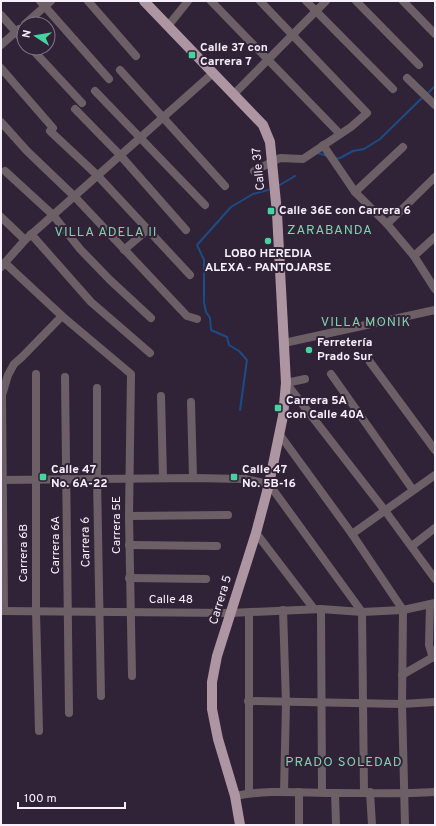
<svg xmlns="http://www.w3.org/2000/svg" width="436" height="826" viewBox="0 0 436 826" font-family="Overpass,sans-serif">
<style>
.lines{fill:none;stroke-linecap:round;stroke-linejoin:round}
.stream{stroke:#1b4c86;stroke-width:2}
.minor{stroke:#6c6066;stroke-width:8}
.major{stroke:#ae95a2;stroke-width:10}
.poi-dot{fill:#45d49f;stroke:#312337;stroke-width:1.5}
.labels{text-anchor:middle;dominant-baseline:central;stroke-width:4;stroke-linejoin:round;paint-order:stroke}
.poi-label{font-size:12px;font-weight:bold;fill:#f8effc;stroke:#312337;text-anchor:start}
.street-label{font-size:12px;fill:#f8effc;stroke:#312337}
.neighbourhood-label{font-size:13px;letter-spacing:1px;fill:#7fd4af;stroke:#312337}
</style>
<rect width="100%" height="100%" fill="#312337"/>
<g class="lines">
<g class="stream">
<polyline points="427,94 435,86"/>
<polyline points="318,153 327,156"/>
<polyline points="334,159 340,158 353,151 364,149 380,139 424,96"/>
<polyline points="278,186 295,176"/>
<polyline points="240,410 247,360 239,351 229,345 227,337 211,330 210,318 206,312 204,303 204,260 197,245 231,207 253,194 268,190"/>
</g>
<g class="minor">
<polyline points="40,1 109,79"/>
<polyline points="88,1 136,56"/>
<polyline points="211,1 340,134"/>
<polyline points="306,1 393,89"/>
<polyline points="356,1 419,65"/>
<polyline points="403,1 435,34"/>
<polyline points="1,15 24,41"/>
<polyline points="25,24 51,1"/>
<polyline points="168,26 188,1"/>
<polyline points="1,45 19,29"/>
<polyline points="31,48 82,103"/>
<polyline points="1,68 53,128"/>
<polyline points="120,70 225,186"/>
<polyline points="407,78 435,105"/>
<polyline points="95,91 205,205"/>
<polyline points="234,94 326,1"/>
<polyline points="75,109 120,155 186,230"/>
<polyline points="1,122 27,151 74,196 187,316 197,319"/>
<polyline points="50,131 97,175 190,275"/>
<polyline points="323,145 355,192 387,224 414,256 435,289"/>
<polyline points="5,171 53,215 80,249 110,280 151,318"/>
<polyline points="254,171 280,158 303,159 351,127 367,113 260,1"/>
<polyline points="355,192 403,147"/>
<polyline points="1,217 25,240"/>
<polyline points="387,224 435,177"/>
<polyline points="31,234 91,302 150,353"/>
<polyline points="124,250 147,230"/>
<polyline points="414,256 435,237"/>
<polyline points="5,263 62,316 131,374 129,516 132,676"/>
<polyline points="1,267 25,240 213,73"/>
<polyline points="284,343 435,310"/>
<polyline points="370,362 435,450"/>
<polyline points="36,374 36,611 39,731"/>
<polyline points="331,374 413,490"/>
<polyline points="65,377 69,713"/>
<polyline points="305,379 286,383 386,512 435,579"/>
<polyline points="97,388 97,479 101,696"/>
<polyline points="161,396 163,478"/>
<polyline points="191,402 193,478"/>
<polyline points="280,435 352,534 403,610 402,704 405,825"/>
<polyline points="1,480 193,478 245,479 269,484 362,612 364,792"/>
<polyline points="129,516 228,515"/>
<polyline points="256,533 314,609"/>
<polyline points="352,534 435,475"/>
<polyline points="129,545 217,546"/>
<polyline points="412,546 435,528"/>
<polyline points="129,578 206,579"/>
<polyline points="430,605 429,645 433,658"/>
<polyline points="321,609 322,791"/>
<polyline points="283,610 286,703 284,792"/>
<polyline points="1,611 230,613 321,609 362,612 403,610 435,603"/>
<polyline points="4,611 2,395 8,375 14,364 22,357 62,316"/>
<polyline points="402,675 435,656"/>
<polyline points="248,701 402,704 435,702"/>
<polyline points="299,792 299,825"/>
<polyline points="370,792 372,825"/>
<polyline points="249,793 249,613"/>
<polyline points="335,793 336,825"/>
<path d="M235,796C268,789 303,793 336,793C369,793 402,794 435,792"/>
</g>
<polyline class="major" points="144,1 263,125 270,142 277,213 286,383 283,416 269,484 256,533 217,656 212,682 212,709 218,739 235,796 240,825"/>
</g>
<g class="poi-dot">
<rect x="188" y="51" width="8" height="8" rx="2"/>
<rect x="267" y="207" width="8" height="8" rx="2"/>
<circle cx="268" cy="241" r="4"/>
<circle cx="309" cy="350" r="4"/>
<rect x="274" y="404" width="8" height="8" rx="2"/>
<rect x="39" y="473" width="8" height="8" rx="2"/>
<rect x="230" y="473" width="8" height="8" rx="2"/>
</g>
<g class="labels">
<g class="poi-label">
<text x="200" y="48">Calle 37 con<tspan x="200" dy="14">Carrera 7</tspan></text>
<text x="279" y="211">Calle 36E con Carrera 6</text>
<text x="268" y="254" text-anchor="middle">LOBO HEREDIA<tspan x="268" dy="14">ALEXA - PANTOJARSE</tspan></text>
<text x="317" y="343">Ferretería<tspan x="317" dy="14">Prado Sur</tspan></text>
<text x="286" y="401">Carrera 5A<tspan x="286" dy="14">con Calle 40A</tspan></text>
<text x="51" y="470">Calle 47<tspan x="51" dy="14">No. 6A-22</tspan></text>
<text x="242" y="470">Calle 47<tspan x="242" dy="14">No. 5B-16</tspan></text>
</g>
<g class="street-label">
<text transform="translate(259 169) rotate(-96)">Calle 37</text>
<text transform="translate(117 525) rotate(-90)">Carrera 5E</text>
<text transform="translate(86 542) rotate(-91)">Carrera 6</text>
<text transform="translate(56 545) rotate(-90)">Carrera 6A</text>
<text transform="translate(24 553) rotate(-90)">Carrera 6B</text>
<text x="171" y="600">Calle 48</text>
<text transform="translate(221 600) rotate(-73)">Carrera 5</text>
</g>
<g class="neighbourhood-label">
<text x="330" y="231">ZARABANDA</text>
<text x="106" y="233">VILLA ADELA II</text>
<text x="366" y="323">VILLA MONIK</text>
<text x="344" y="763">PRADO SOLEDAD</text>
</g>
</g>
<rect width="436" height="826" fill="none" stroke="#f8effc" stroke-width="4"/>
<g transform="translate(36 36) rotate(282)"><circle r="19" fill="#312337" stroke="#817586"/>
<path d="M0-3L7 15L0 10L-7 15Z" fill="#45d49f"/>
<text y="-6" font-size="11" font-weight="bold" text-anchor="middle" fill="#f8effc">N</text>
</g>
<path d="M18 802v6h107v-6" fill="none" stroke="#f8effc" stroke-width="2"/>
<text x="24" y="802" font-size="12" fill="#f8effc" stroke="#312337" stroke-width="3" paint-order="stroke">100 m</text>
</svg>
